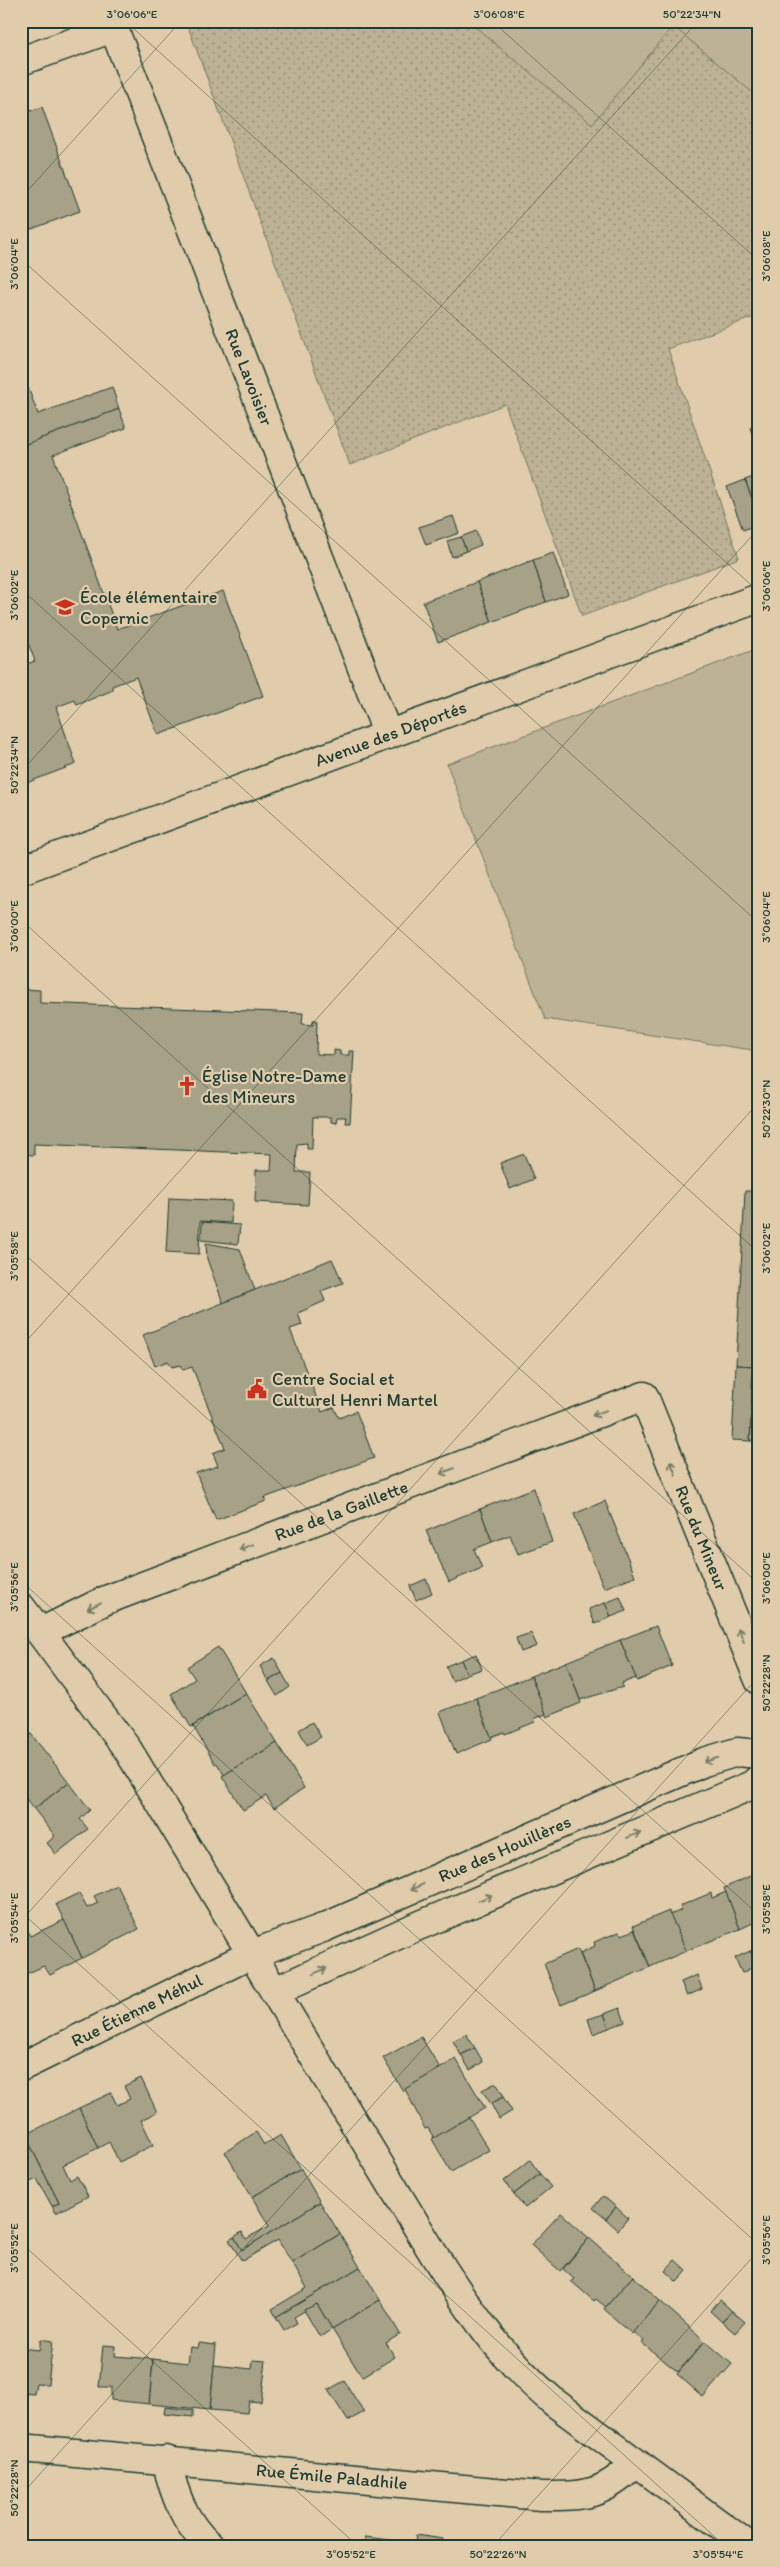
<svg xmlns="http://www.w3.org/2000/svg" width="780" height="2567" viewBox="0 0 780 2567" font-family="Itim,sans-serif">
<style>
.grass{fill:url(#grass-dots);stroke:#6e7864}
.park{fill:#bdb295;stroke:#6e7864}
.building{fill:#a7a187;stroke:#1f3d34}
.lines{fill:none;stroke-linecap:round;stroke-linejoin:round}
.street-casing{stroke:#1f3d34;stroke-width:31}
.secondary-casing{stroke:#1f3d34;stroke-width:31}
.street{stroke:#e0ccaa;stroke-width:28}
.secondary{stroke:#e0ccaa;stroke-width:28}
.oneway{stroke:#767d69}
.ticks{fill:none;stroke:#1f3d34;stroke-width:1;stroke-opacity:0.45}
.labels{text-anchor:middle;dominant-baseline:central;stroke-width:4.5;stroke-linejoin:round;paint-order:stroke}
.street-label{font-size:18px;fill:#1f3d34;stroke:#e0ccaa}
.poi-label{font-size:18px;fill:#1f3d34;stroke:#e0ccaa;text-anchor:start}
.neatline{fill:none;stroke:#1f3d34;stroke-width:2}
.ticks-label{font-size:12px;text-anchor:middle;fill:#1f3d34}
</style>
<defs>
<pattern id="grass-dots" width="8" height="8" patternUnits="userSpaceOnUse" patternTransform="scale(1.25)"><rect width="8" height="8" fill="#bdb295"/><path d="M2 2h.1M6 6h.1" fill="none" stroke="#99927a" stroke-width="1.8" stroke-linecap="round"/></pattern>
</defs>
<rect width="100%" height="100%" fill="#e0ccaa"/>
<filter id="ink" filterUnits="userSpaceOnUse"><feTurbulence type="fractalNoise" baseFrequency=".02" numOctaves="2"/><feDisplacementMap in="SourceGraphic" scale="10" xChannelSelector="R" yChannelSelector="G"/><feConvolveMatrix kernelMatrix="1 2 1 2 8 2 1 2 1" color-interpolation-filters="sRGB"/></filter>
<g filter="url(#ink)">
<polygon class="grass" points="186,21 759,21 759,315 668,349 739,558 582,616 505,404 350,465"/>
<g class="park">
<polygon points="468,21 759,21 759,98 673,26 592,124"/>
<polygon points="759,648 759,1051 545,1019 447,764"/>
</g>
<g class="building">
<polygon points="42,107 80,211 21,233 21,114"/>
<polygon points="21,369 38,414 112,387 119,409 21,446"/>
<polygon points="119,409 126,428 53,455 117,629 223,591 263,696 158,735 136,677 112,686 113,690 77,705 75,700 56,707 76,764 21,785 21,666 35,661 21,624 21,446"/>
<polygon points="759,425 759,443 756,444 750,428"/>
<polygon points="759,475 759,517 745,480"/>
<polygon points="745,480 759,517 759,524 743,530 727,487"/>
<polygon points="453,516 459,533 426,545 419,527"/>
<polygon points="476,531 481,545 466,551 461,537"/>
<polygon points="461,537 466,551 452,557 447,541"/>
<polygon points="553,553 568,594 546,602 533,560"/>
<polygon points="533,560 546,602 492,622 477,582"/>
<polygon points="477,582 492,622 438,642 423,602"/>
<polygon points="21,989 40,990 40,1003 303,1013 302,1024 313,1025 313,1020 317,1020 316,1054 334,1055 334,1050 340,1051 340,1055 349,1055 349,1051 354,1051 350,1123 345,1123 346,1117 337,1117 336,1123 331,1122 331,1117 313,1117 312,1149 307,1149 307,1143 297,1144 296,1172 310,1172 308,1205 255,1202 256,1170 271,1170 272,1154 34,1144 34,1155 21,1154"/>
<polygon points="524,1154 534,1179 510,1189 500,1163"/>
<polygon points="745,1191 759,1191 759,1441 750,1441 753,1366 736,1365"/>
<polygon points="169,1198 232,1201 231,1223 200,1221 199,1254 166,1252"/>
<polygon points="202,1222 240,1225 238,1244 201,1240"/>
<polygon points="206,1243 240,1249 255,1290 223,1303 207,1259"/>
<polygon points="332,1259 343,1283 321,1291 325,1301 298,1313 302,1325 290,1329 322,1412 334,1407 339,1418 356,1411 374,1458 264,1498 266,1501 216,1520 196,1473 218,1466 213,1453 225,1448 192,1367 183,1370 180,1365 172,1367 168,1361 155,1366 143,1335"/>
<polygon points="736,1365 753,1366 750,1441 732,1440"/>
<polygon points="534,1488 552,1542 518,1554 510,1535 492,1542 480,1509"/>
<polygon points="605,1501 635,1576 604,1588 574,1514"/>
<polygon points="480,1509 492,1542 474,1549 482,1568 449,1582 426,1531"/>
<polygon points="426,1579 432,1593 416,1600 410,1586"/>
<polygon points="620,1597 626,1611 611,1617 605,1603"/>
<polygon points="605,1603 611,1617 595,1624 589,1609"/>
<polygon points="656,1626 672,1666 637,1681 620,1640"/>
<polygon points="531,1633 537,1646 521,1652 516,1638"/>
<polygon points="620,1640 636,1678 622,1683 623,1687 580,1700 566,1662"/>
<polygon points="218,1647 246,1693 191,1727 171,1694 195,1679 187,1667"/>
<polygon points="476,1654 482,1669 467,1674 461,1660"/>
<polygon points="274,1658 282,1673 268,1681 260,1666"/>
<polygon points="461,1660 467,1674 452,1681 446,1666"/>
<polygon points="566,1662 581,1703 547,1717 531,1676"/>
<polygon points="282,1673 290,1687 277,1696 268,1681"/>
<polygon points="531,1676 546,1714 534,1719 535,1722 505,1734 504,1732 491,1737 476,1698"/>
<polygon points="246,1693 277,1743 224,1775 217,1763 215,1764 193,1726"/>
<polygon points="476,1698 492,1739 456,1754 440,1712"/>
<polygon points="21,1720 31,1734 21,1742"/>
<polygon points="312,1722 321,1737 307,1745 299,1730"/>
<polygon points="31,1734 69,1782 34,1809 21,1792 21,1742"/>
<polygon points="277,1743 304,1788 274,1808 266,1796 243,1810 222,1776"/>
<polygon points="69,1782 90,1810 80,1819 88,1829 56,1854 47,1843 55,1836 34,1809"/>
<polygon points="759,1872 759,1920 740,1929 724,1888"/>
<polygon points="117,1885 139,1929 82,1958 56,1904 79,1893 87,1908 98,1903 94,1896"/>
<polygon points="726,1892 740,1929 686,1951 670,1915 682,1910 680,1906 711,1893 712,1898"/>
<polygon points="669,1911 686,1951 650,1967 633,1926"/>
<polygon points="64,1920 82,1958 50,1975 44,1966 21,1976 21,1932 26,1929 30,1936"/>
<polygon points="634,1930 650,1967 595,1991 580,1953 595,1946 594,1942 619,1932 622,1935"/>
<polygon points="759,1948 759,1964 757,1965 750,1951"/>
<polygon points="578,1949 595,1991 561,2005 544,1964"/>
<polygon points="750,1951 757,1965 742,1973 735,1958"/>
<polygon points="697,1975 702,1989 687,1996 681,1982"/>
<polygon points="620,2008 625,2022 609,2028 604,2014"/>
<polygon points="604,2014 609,2028 593,2034 588,2019"/>
<polygon points="466,2034 475,2048 461,2055 453,2041"/>
<polygon points="421,2037 440,2068 403,2091 383,2058"/>
<polygon points="475,2048 483,2062 470,2070 461,2055"/>
<polygon points="456,2059 485,2108 434,2138 428,2128 425,2129 405,2089"/>
<polygon points="141,2078 157,2112 141,2120 153,2145 119,2162 109,2142 98,2148 79,2108 111,2093 117,2105 130,2099 124,2086"/>
<polygon points="496,2083 504,2096 491,2104 482,2090"/>
<polygon points="503,2097 512,2111 499,2119 491,2104"/>
<polygon points="79,2108 98,2148 63,2165 70,2180 77,2176 88,2196 56,2213 52,2206 59,2203 25,2135"/>
<polygon points="469,2117 489,2150 451,2172 432,2139"/>
<polygon points="256,2132 264,2145 281,2135 301,2169 252,2197 225,2152"/>
<polygon points="25,2135 59,2203 52,2206 37,2179 21,2186 21,2137"/>
<polygon points="530,2160 540,2174 514,2194 504,2181"/>
<polygon points="301,2169 320,2202 242,2250 234,2237 242,2232 246,2239 269,2226 252,2197"/>
<polygon points="540,2174 551,2187 525,2208 514,2194"/>
<polygon points="603,2196 616,2207 606,2219 593,2208"/>
<polygon points="320,2202 340,2234 292,2263 278,2240 242,2261 229,2240 234,2237 242,2250"/>
<polygon points="616,2207 628,2218 618,2230 606,2219"/>
<polygon points="561,2213 589,2238 560,2271 531,2245"/>
<polygon points="340,2234 360,2267 276,2317 272,2309 307,2288 292,2263"/>
<polygon points="589,2238 633,2276 606,2307 596,2299 594,2301 571,2281 574,2279 563,2269"/>
<polygon points="675,2260 687,2271 677,2282 665,2271"/>
<polygon points="360,2267 380,2300 332,2329 317,2304 294,2317 297,2323 284,2330 276,2317"/>
<polygon points="633,2276 660,2301 632,2334 604,2309"/>
<polygon points="380,2300 400,2334 386,2343 395,2357 362,2377 332,2329"/>
<polygon points="720,2300 732,2311 722,2322 710,2311"/>
<polygon points="660,2301 705,2341 678,2372 642,2343 644,2341 633,2332"/>
<polygon points="317,2304 332,2329 320,2337 304,2310"/>
<polygon points="732,2311 745,2322 735,2333 722,2322"/>
<polygon points="41,2339 53,2341 48,2384 36,2383 34,2394 21,2393 21,2348 39,2350"/>
<polygon points="705,2341 732,2364 703,2397 677,2374"/>
<polygon points="199,2343 216,2345 210,2410 149,2404 153,2359 188,2363 190,2347 198,2348"/>
<polygon points="103,2345 116,2346 115,2356 153,2359 149,2404 111,2400 111,2387 99,2387"/>
<polygon points="253,2360 266,2361 261,2402 249,2401 247,2413 210,2410 214,2365 252,2369"/>
<polygon points="344,2381 364,2412 348,2421 328,2390"/>
<polygon points="165,2407 193,2410 193,2417 164,2414"/>
<polygon points="416,2535 443,2539 443,2546 415,2543"/>
<polygon points="365,2537 399,2541 399,2546 364,2546"/>
<polygon points="399,2541 415,2543 444,2546 399,2546"/>
</g>
<g class="lines">
<defs>
<g id="street">
<path id="s1" d="M111,21L388,735"/>
<polyline points="21,61 113,28"/>
<path id="s2" d="M41,1632L106,1600L644,1396L759,1680"/>
<polyline points="275,1991 411,1929 752,1785 759,1779"/>
<path id="s3" d="M21,2067L252,1954L323,1928L704,1762L737,1752L759,1754"/>
<path id="s4" d="M21,2448L541,2496C585,2496 602,2496 635,2464"/>
<path d="M166,2460C174,2493 184,2523 210,2546"/>
</g>
<g id="secondary">
<path id="s5" d="M21,870L759,598"/>
<path d="M21,1607L128,1750L433,2253C469,2310 502,2359 555,2403L749,2546"/>
</g>
</defs>
<use href="#street" class="street-casing"/>
<use href="#secondary" class="secondary-casing"/>
<use href="#street" class="street"/>
<use href="#secondary" class="secondary"/>
</g>
<defs><path id="oneway-shaft" d="M-6 0H5M1.5-3L5.5 0L1.5 3" fill="none" stroke-width="1.6" stroke-linecap="round" stroke-linejoin="round" transform="scale(1.25)"/></defs>
<g class="oneway">
<use href="#oneway-shaft" transform="translate(599 1413) rotate(159)"/>
<use href="#oneway-shaft" transform="translate(673 1468) rotate(-112)"/>
<use href="#oneway-shaft" transform="translate(447 1471) rotate(159)"/>
<use href="#oneway-shaft" transform="translate(246 1547) rotate(159)"/>
<use href="#oneway-shaft" transform="translate(94 1606) rotate(154)"/>
<use href="#oneway-shaft" transform="translate(741 1635) rotate(-112)"/>
<use href="#oneway-shaft" transform="translate(711 1760) rotate(163)"/>
<use href="#oneway-shaft" transform="translate(634 1835) rotate(-23)"/>
<use href="#oneway-shaft" transform="translate(417 1887) rotate(156)"/>
<use href="#oneway-shaft" transform="translate(485 1898) rotate(-23)"/>
<use href="#oneway-shaft" transform="translate(320 1971) rotate(-24)"/>
</g>
</g>
<path class="ticks" d="M125,21L759,592M492,21L759,261M21,198L181,21M21,259L759,923M21,589L759,1253M21,772L698,21M21,920L759,1584M21,1251L759,1915M21,1347L759,528M21,1581L759,2245M21,1912L725,2546M21,1921L759,1102M21,2243L358,2546M21,2495L759,1676M493,2546L759,2250"/>
<defs>
<symbol id="school-bare" viewBox="-9 -9 18 18"><path d="M0-5L7-2L0 1L-7-2ZM-4 1L0 2.5L4 1V4Q0 6-4 4Z" fill="#c8321e" stroke="#e0ccaa" stroke-width="2.5" paint-order="stroke"/></symbol>
<symbol id="church-bare" viewBox="-9 -9 18 18"><path d="M-1.2-6h2.4v3.5h3.3v2.4h-3.3V6h-2.4V-.1h-3.3v-2.4h3.3Z" fill="#c8321e" stroke="#e0ccaa" stroke-width="2.5" paint-order="stroke"/></symbol>
<symbol id="civic-bare" viewBox="-9 -9 18 18"><path d="M-.6-6.5H3V-4.5H.6V-3L4-1V1h2V6H-6V1h2V-1L-.6-3ZM-1.2 2.5V6h2.4V2.5Z" fill="#c8321e" stroke="#e0ccaa" stroke-width="2.5" paint-order="stroke"/></symbol>
</defs>
<g fill-rule="evenodd">
<use href="#school-bare" x="51" y="593" width="28" height="28"/>
<use href="#church-bare" x="173" y="1072" width="28" height="28"/>
<use href="#civic-bare" x="243" y="1375" width="28" height="28"/>
</g>
<g class="labels">
<g class="street-label">
<text stroke="none"><textPath href="#s1" startOffset="382">Rue Lavoisier</textPath></text>
<text stroke="none"><textPath href="#s5" startOffset="394">Avenue des Déportés</textPath></text>
<text stroke="none"><textPath href="#s2" startOffset="324">Rue de la Gaillette</textPath></text>
<text stroke="none"><textPath href="#s2" startOffset="801">Rue du Mineur</textPath></text>
<text stroke="none"><textPath href="#s3" startOffset="531">Rue des Houillères</textPath></text>
<text stroke="none"><textPath href="#s3" startOffset="129">Rue Étienne Méhul</textPath></text>
<text stroke="none"><textPath href="#s4" startOffset="312">Rue Émile Paladhile</textPath></text>
</g>
<g class="poi-label">
<text x="80" y="597">École élémentaire<tspan x="80" dy="21">Copernic</tspan></text>
<text x="202" y="1076">Église Notre-Dame<tspan x="202" dy="21">des Mineurs</tspan></text>
<text x="272" y="1379">Centre Social et<tspan x="272" dy="21">Culturel Henri Martel</tspan></text>
</g>
</g>
<rect width="780" height="2567" fill="none" stroke="#e0ccaa" stroke-width="55"/>
<rect x="28" y="28" width="724" height="2512" class="neatline"/>
<g class="ticks-label">
<text x="132" y="18">3°06'06"E</text>
<text x="499" y="18">3°06'08"E</text>
<text x="692" y="18">50°22'34"N</text>
<text transform="translate(766 256) rotate(-90)" y="4">3°06'08"E</text>
<text transform="translate(14 264) rotate(-90)" y="4">3°06'04"E</text>
<text transform="translate(766 586) rotate(-90)" y="4">3°06'06"E</text>
<text transform="translate(14 595) rotate(-90)" y="4">3°06'02"E</text>
<text transform="translate(14 765) rotate(-90)" y="4">50°22'34"N</text>
<text transform="translate(766 917) rotate(-90)" y="4">3°06'04"E</text>
<text transform="translate(14 926) rotate(-90)" y="4">3°06'00"E</text>
<text transform="translate(766 1109) rotate(-90)" y="4">50°22'30"N</text>
<text transform="translate(766 1248) rotate(-90)" y="4">3°06'02"E</text>
<text transform="translate(14 1256) rotate(-90)" y="4">3°05'58"E</text>
<text transform="translate(766 1578) rotate(-90)" y="4">3°06'00"E</text>
<text transform="translate(14 1587) rotate(-90)" y="4">3°05'56"E</text>
<text transform="translate(766 1683) rotate(-90)" y="4">50°22'28"N</text>
<text transform="translate(766 1909) rotate(-90)" y="4">3°05'58"E</text>
<text transform="translate(14 1918) rotate(-90)" y="4">3°05'54"E</text>
<text transform="translate(766 2240) rotate(-90)" y="4">3°05'56"E</text>
<text transform="translate(14 2248) rotate(-90)" y="4">3°05'52"E</text>
<text transform="translate(14 2488) rotate(-90)" y="4">50°22'28"N</text>
<text x="351" y="2558">3°05'52"E</text>
<text x="498" y="2558">50°22'26"N</text>
<text x="718" y="2558">3°05'54"E</text>
</g>
</svg>
